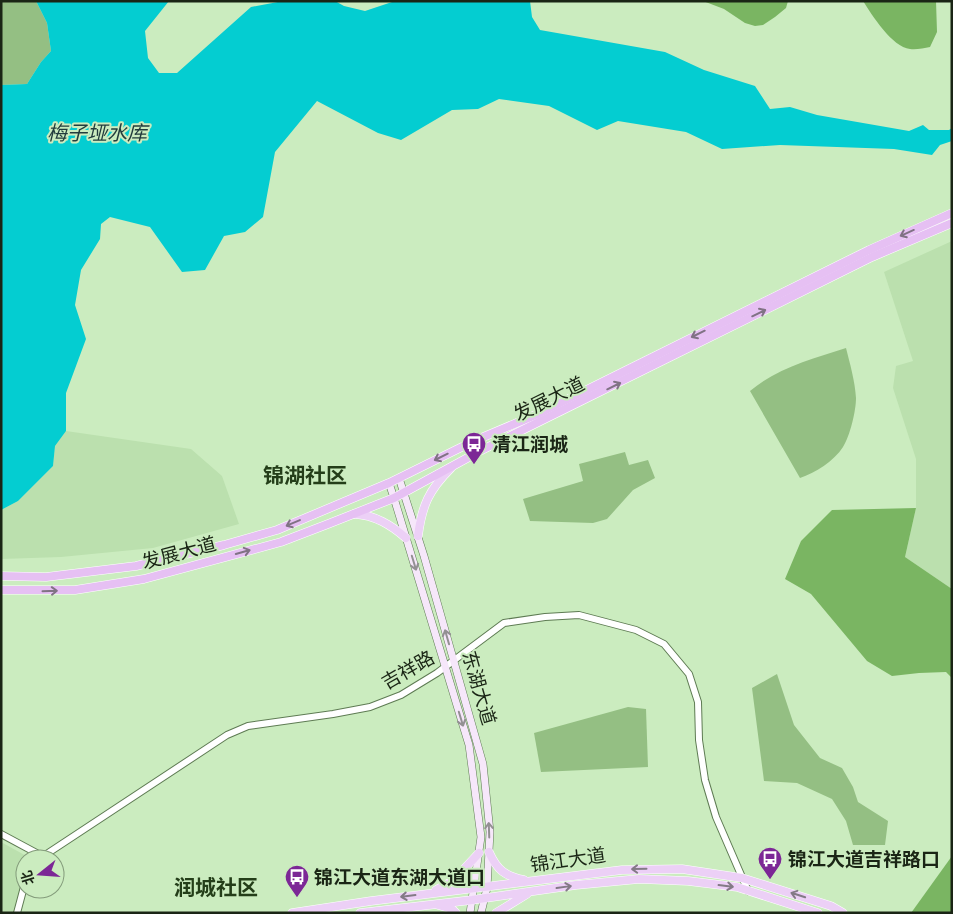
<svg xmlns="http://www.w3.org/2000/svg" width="953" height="914" viewBox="0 0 953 914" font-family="Figtree,'Noto Sans SC',sans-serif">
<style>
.built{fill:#bbe0ae}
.green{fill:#94bf83}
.forest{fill:#7ab562}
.water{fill:#04cdd1}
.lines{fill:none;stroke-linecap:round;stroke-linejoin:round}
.tertiary-casing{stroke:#5e7b53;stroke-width:8}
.secondary-casing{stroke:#5e7b53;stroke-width:8}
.primary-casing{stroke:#fff;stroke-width:9}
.trunk-casing{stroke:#fff;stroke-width:9}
.tertiary{stroke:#fff;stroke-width:6}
.secondary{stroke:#f6e7fa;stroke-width:7}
.primary{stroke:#ecd0f6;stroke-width:8}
.trunk{stroke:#e6c0f3;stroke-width:8}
.oneway{stroke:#807284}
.oneway2{stroke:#939093}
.oneway3{stroke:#837a86}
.labels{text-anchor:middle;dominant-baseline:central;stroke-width:4;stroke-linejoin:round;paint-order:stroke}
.street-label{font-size:19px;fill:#1a2515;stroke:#cbecbf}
.poi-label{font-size:19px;font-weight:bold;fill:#1a2515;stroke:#cbecbf;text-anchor:start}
.water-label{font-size:20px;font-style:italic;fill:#223c3d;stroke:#cbecbf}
.quarter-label{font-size:21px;font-weight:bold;fill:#243e19;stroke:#cbecbf}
</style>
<rect width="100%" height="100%" fill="#cbecbf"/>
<g class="built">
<polygon points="952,241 952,589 905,557 916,508 916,459 893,388 896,366 913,361 884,272"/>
<polygon points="66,431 191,449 222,476 239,524 153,548 61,557 1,559 1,510 18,501 53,466 55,446"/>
<polygon points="1,842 30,858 25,859 25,876 15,913 1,913"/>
</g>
<g class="green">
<polygon points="1,1 36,1 47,23 51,51 41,62 27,84 1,85"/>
<path d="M846,348C850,364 855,381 856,398C856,411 850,436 843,447C834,461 815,473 800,478L750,391C777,368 812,359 846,348Z"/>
<polygon points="625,452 629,465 648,460 655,478 633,490 607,519 593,523 530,521 523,499 583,481 579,464"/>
<polygon points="777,674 794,725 820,758 842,768 853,787 858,802 888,821 885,845 853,845 846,821 832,799 797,783 764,781 752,688"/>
<polygon points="628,707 646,709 648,767 541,772 534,733"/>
</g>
<g class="forest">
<polygon points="703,1 788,1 786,8 775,17 763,25 755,26 745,23 724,9"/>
<path d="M863,1H936L937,32L930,47C924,48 916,50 910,49C892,47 872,15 863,1Z"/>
<polygon points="916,508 905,557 952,589 952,678 946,672 919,673 892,676 867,661 811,594 785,579 801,541 832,510"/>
<polygon points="952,856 952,913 911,913"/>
</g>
<polygon class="water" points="36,1 169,1 145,31 148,58 159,73 177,73 251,7 283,1 335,1 344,6 365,11 395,1 530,1 532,17 540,30 665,52 704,70 755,86 770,109 790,107 817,115 909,131 923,125 929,130 949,130 952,128 952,141 940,145 932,155 894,149 780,145 722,149 686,132 618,121 597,130 549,106 499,99 478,109 452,110 401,140 378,133 317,101 275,152 263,217 245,232 224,236 205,270 182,272 150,227 110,217 101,224 100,239 81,270 75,305 86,339 66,393 66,431 55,446 53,466 18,501 1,510 1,85 27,84 41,62 51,51 47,23"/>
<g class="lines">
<defs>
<g id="tertiary">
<polyline points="1,834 42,856"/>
<polyline points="39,859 227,735 248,726 333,714 370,707 401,695 437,673 504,623 545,617 579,615 636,630 664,644 689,674 698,702 699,740 705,780 716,817 748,891"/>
<polyline points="17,913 25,883"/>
</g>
<g id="secondary">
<polyline points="399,478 424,556 483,764 490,832 487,888 481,913"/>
<polyline points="389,483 394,498 469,745 481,837 470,913"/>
</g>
<g id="primary">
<path d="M354,514C375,515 391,525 406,538"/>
<path d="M418,536C422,505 429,490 451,468"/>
<path d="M489,852C497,870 505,876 524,880"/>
<polyline points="436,890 453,881 479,853"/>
<polyline points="438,905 452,909 456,913"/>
<polyline points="292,913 371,901 622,870 682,869 742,878 831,906 843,913"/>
<polyline points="360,913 472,900 576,885 639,879 688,881 737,887 818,913"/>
<polyline points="496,913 527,894"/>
</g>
<g id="trunk">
<polyline points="1,576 46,577 136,566 224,545 277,530 389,483 474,441 540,413 869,250 952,213"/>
<polyline points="1,590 75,590 144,579 281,542 328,524 394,498 482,450 872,257 952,223"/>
</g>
</defs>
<use href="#tertiary" class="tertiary-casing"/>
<use href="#secondary" class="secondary-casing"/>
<use href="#primary" class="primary-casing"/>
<use href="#trunk" class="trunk-casing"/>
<use href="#tertiary" class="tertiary"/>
<use href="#secondary" class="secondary"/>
<use href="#primary" class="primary"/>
<use href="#trunk" class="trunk"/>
</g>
<defs><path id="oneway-shaft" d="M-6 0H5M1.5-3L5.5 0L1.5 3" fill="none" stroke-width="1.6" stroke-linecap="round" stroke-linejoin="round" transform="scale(1.25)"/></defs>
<g class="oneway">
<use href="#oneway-shaft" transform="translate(907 233) rotate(156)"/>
<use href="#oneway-shaft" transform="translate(759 313) rotate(-26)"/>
<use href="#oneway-shaft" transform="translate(698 334) rotate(154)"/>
<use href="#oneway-shaft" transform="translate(614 386) rotate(-26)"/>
<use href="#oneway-shaft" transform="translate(441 457) rotate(154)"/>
<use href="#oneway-shaft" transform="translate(293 523) rotate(157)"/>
<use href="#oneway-shaft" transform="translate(243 552) rotate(-16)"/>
<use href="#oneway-shaft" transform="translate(50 591) rotate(-2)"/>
</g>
<g class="oneway2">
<use href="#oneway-shaft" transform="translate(414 563) rotate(73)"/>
<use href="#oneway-shaft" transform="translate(447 637) rotate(-106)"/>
<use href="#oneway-shaft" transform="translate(461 719) rotate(73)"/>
<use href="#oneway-shaft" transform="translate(489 830) rotate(-92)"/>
</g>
<g class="oneway3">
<use href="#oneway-shaft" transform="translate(639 869) rotate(179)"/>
<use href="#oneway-shaft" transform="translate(726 886) rotate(7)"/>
<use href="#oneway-shaft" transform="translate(564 887) rotate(-8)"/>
<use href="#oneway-shaft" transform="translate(798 895) rotate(-162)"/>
<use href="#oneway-shaft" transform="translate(408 896) rotate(173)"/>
</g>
<defs>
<symbol id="bus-pin" viewBox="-11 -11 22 30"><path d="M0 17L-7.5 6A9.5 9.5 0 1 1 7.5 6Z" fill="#7c2796" stroke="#cbecbf"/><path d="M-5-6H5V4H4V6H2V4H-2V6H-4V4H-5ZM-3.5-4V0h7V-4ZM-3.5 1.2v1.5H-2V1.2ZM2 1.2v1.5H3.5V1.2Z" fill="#fff"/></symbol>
</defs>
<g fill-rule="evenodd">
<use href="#bus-pin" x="460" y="430" width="28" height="38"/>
<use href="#bus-pin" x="756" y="845" width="28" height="38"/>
<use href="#bus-pin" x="283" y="863" width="28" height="38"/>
</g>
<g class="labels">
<g class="street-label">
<text transform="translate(549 399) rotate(-26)">发展大道</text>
<text transform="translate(179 553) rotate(-15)">发展大道</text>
<text transform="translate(408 670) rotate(-30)">吉祥路</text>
<text transform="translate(479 688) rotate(74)">东湖大道</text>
<text transform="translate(568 860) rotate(-8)">锦江大道</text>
</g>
<g class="poi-label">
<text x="492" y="444">清江润城</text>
<text x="788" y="859">锦江大道吉祥路口</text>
<text x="314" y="877">锦江大道东湖大道口</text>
</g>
<g class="water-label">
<text x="97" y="133">梅子垭水库</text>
</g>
<g class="quarter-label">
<text x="305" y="475">锦湖社区</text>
<text x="216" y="887">润城社区</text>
</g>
</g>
<rect width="953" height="914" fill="none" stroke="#1a2515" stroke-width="5"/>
<g transform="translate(40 874) rotate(253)"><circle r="24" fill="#cbecbf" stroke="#849c7b"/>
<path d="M0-4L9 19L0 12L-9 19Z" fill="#7c2796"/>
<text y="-8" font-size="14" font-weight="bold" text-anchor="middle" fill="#1a2515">北</text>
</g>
</svg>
